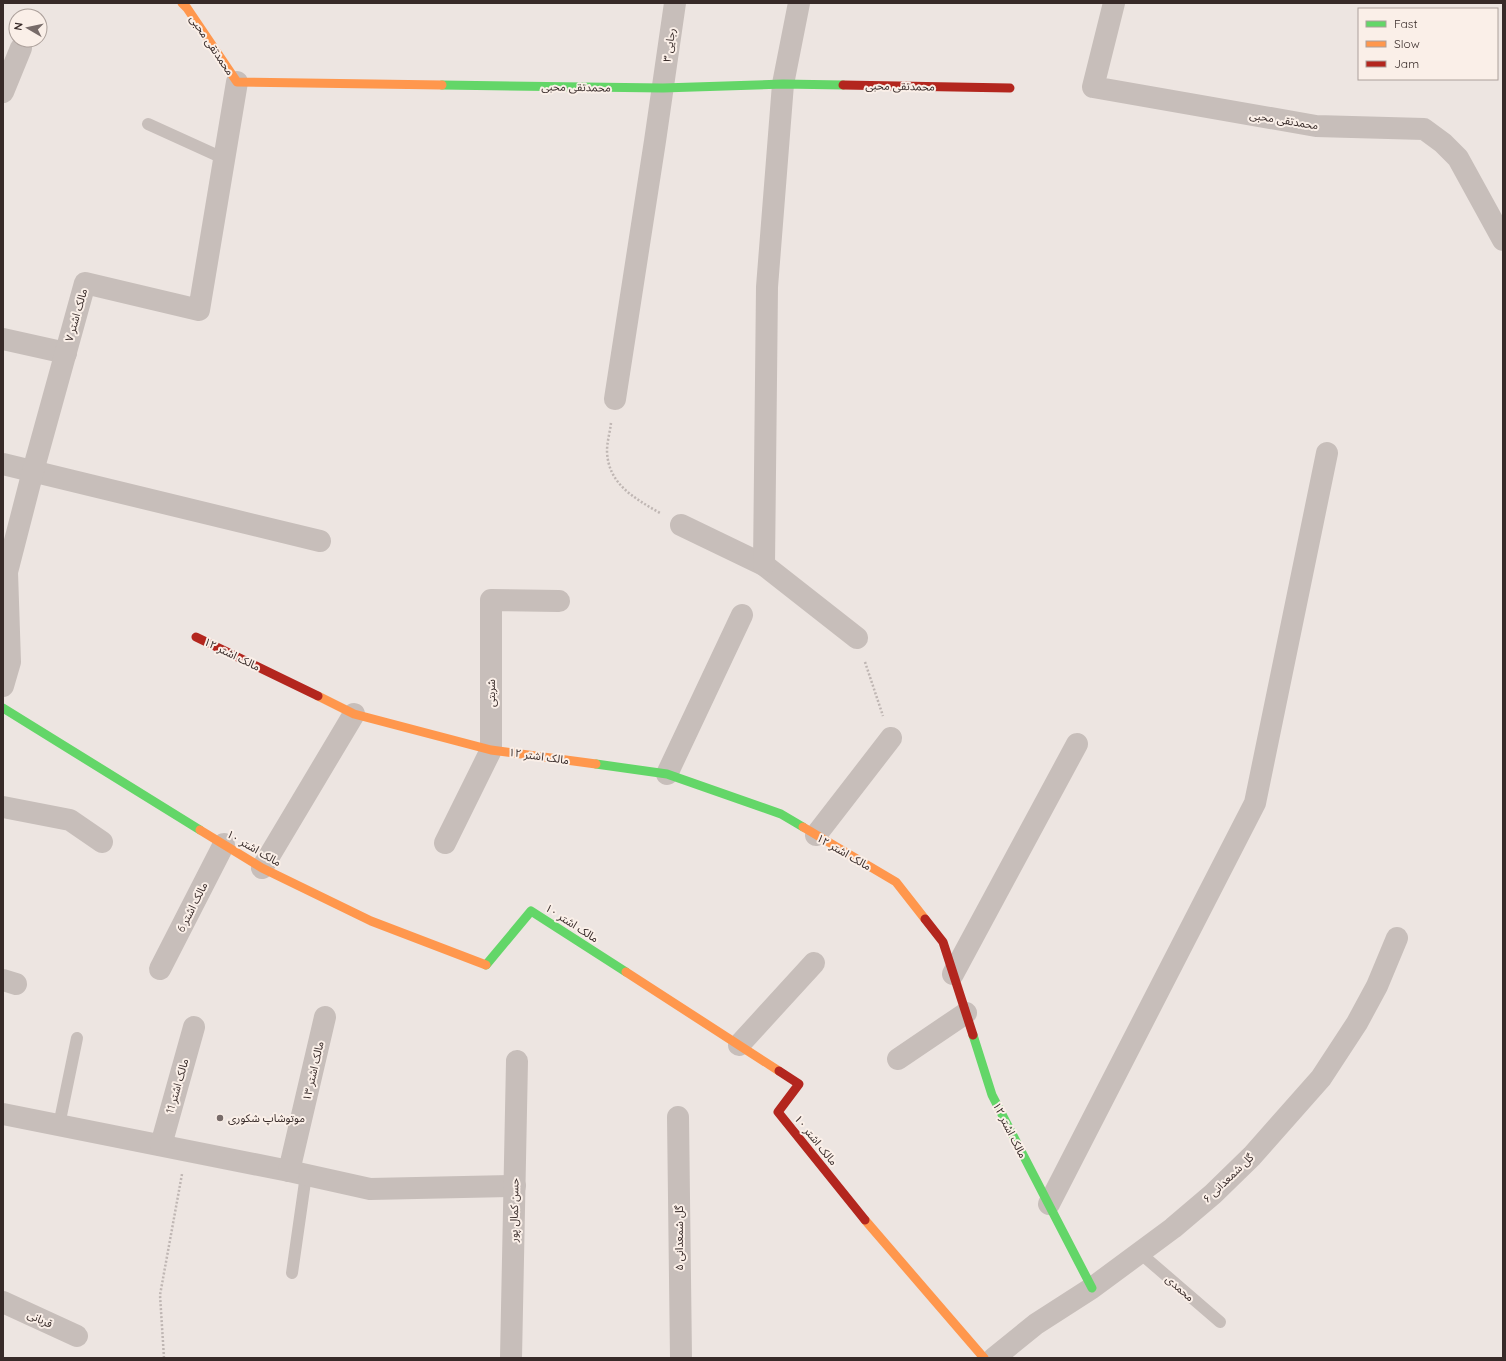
<svg xmlns="http://www.w3.org/2000/svg" width="1506" height="1361" viewBox="0 0 1506 1361" font-family="Quicksand,'Noto Sans Arabic',sans-serif">
<style>
.lines{fill:none;stroke-linecap:round;stroke-linejoin:round}
.path{stroke:#bfb6b3;stroke-width:2.5;stroke-dasharray:2 2;stroke-linecap:butt}
.lane{stroke:#c7beba;stroke-width:12}
.street{stroke:#c7beba;stroke-width:22}
.fast{stroke:#63d668;stroke-width:9}
.slow{stroke:#ff974d;stroke-width:9}
.jam{stroke:#b3261e;stroke-width:9}
.poi-dot{fill:#776b69;stroke:#faefe8;stroke-width:1.5}
.labels{text-anchor:middle;dominant-baseline:central;stroke-width:4;stroke-linejoin:round;paint-order:stroke}
.street-label{font-size:11px;fill:#372a28;stroke:#faefe8}
.poi-label{font-size:11px;fill:#372a28;stroke:#faefe8;text-anchor:start}
</style>
<rect width="100%" height="100%" fill="#ede5e1"/>
<g class="lines">
<g class="path">
<path d="M611,423C610,432 607,442 607,451C608,484 634,498 660,513"/>
<polyline points="865,662 883,716"/>
<polyline points="164,1358 160,1295 182,1174"/>
</g>
<g class="lane">
<polyline points="148,124 225,159"/>
<polyline points="59,1125 77,1038"/>
<polyline points="1140,1253 1220,1322"/>
<polyline points="292,1273 306,1175"/>
</g>
<g class="street">
<polyline points="1114,3 1093,87 1316,126 1424,129 1443,143 1458,158 1503,240"/>
<polyline points="3,92 21,48"/>
<polyline points="3,339 66,353"/>
<polyline points="615,399 655,141 675,3"/>
<polyline points="3,464 320,541"/>
<polyline points="681,525 764,565 857,638"/>
<polyline points="764,565 767,287 783,84 799,3"/>
<polyline points="3,686 10,662 7,572 33,471 85,283 199,310 237,82"/>
<polyline points="667,774 742,615"/>
<polyline points="3,807 70,820 102,842"/>
<polyline points="816,835 891,738"/>
<polyline points="445,843 491,750 491,600 559,601"/>
<polyline points="262,868 354,714"/>
<polyline points="160,969 224,844"/>
<polyline points="953,974 1077,744"/>
<polyline points="3,980 16,984"/>
<polyline points="739,1045 814,963"/>
<polyline points="898,1059 966,1013"/>
<polyline points="3,1114 289,1171 370,1189 515,1186"/>
<polyline points="678,1117 681,1358"/>
<polyline points="161,1145 194,1027"/>
<polyline points="289,1171 325,1017"/>
<polyline points="1049,1204 1255,803 1327,453"/>
<polyline points="3,1302 77,1336"/>
<polyline points="511,1358 517,1061"/>
<polyline points="994,1358 1036,1324 1092,1288 1173,1228 1213,1194 1252,1156 1321,1078 1357,1023 1377,986 1397,938"/>
</g>
<g class="fast">
<polyline points="442,85 663,88 783,84 843,85"/>
<polyline points="3,708 200,830"/>
<polyline points="596,764 667,774 781,814 803,827"/>
<polyline points="486,965 531,911 626,972"/>
<polyline points="973,1035 992,1095 1092,1288"/>
</g>
<g class="slow">
<polyline points="182,3 187,8 237,82 442,85"/>
<polyline points="318,696 354,714 491,750 596,764"/>
<polyline points="803,827 896,882 925,919"/>
<polyline points="200,830 262,868 371,921 486,965"/>
<polyline points="626,972 779,1071"/>
<polyline points="865,1220 984,1358"/>
</g>
<g class="jam">
<polyline points="843,85 1010,88"/>
<polyline points="196,637 318,696"/>
<polyline points="925,919 943,942 973,1035"/>
<polyline points="779,1071 799,1084 778,1112 865,1220"/>
</g>
</g>
<circle class="poi-dot" cx="220" cy="1118" r="4"/>
<g class="labels">
<g class="street-label">
<text transform="translate(212 45) rotate(56)">محمدتقی محبی</text>
<text transform="translate(669 45) rotate(-82)">رجایی ۳</text>
<text transform="translate(900 86) rotate(1)">محمدتقی محبی</text>
<text transform="translate(576 87) rotate(1)">محمدتقی محبی</text>
<text transform="translate(1284 120) rotate(9)">محمدتقی محبی</text>
<text transform="translate(76 315) rotate(-74)">مالک اشتر ۷</text>
<text transform="translate(232 654) rotate(26)">مالک اشتر ۱۲</text>
<text transform="translate(491 693) rotate(-90)">شربتی</text>
<text transform="translate(539 756) rotate(8)">مالک اشتر ۱۲</text>
<text transform="translate(254 848) rotate(30)">مالک اشتر ۱۰</text>
<text transform="translate(844 852) rotate(30)">مالک اشتر ۱۲</text>
<text transform="translate(192 907) rotate(-63)">مالک اشتر 6</text>
<text transform="translate(572 923) rotate(33)">مالک اشتر ۱۰</text>
<text transform="translate(313 1071) rotate(-77)">مالک اشتر ۱۳</text>
<text transform="translate(177 1086) rotate(-74)">مالک اشتر 11</text>
<text transform="translate(1010 1130) rotate(63)">مالک اشتر ۱۲</text>
<text transform="translate(816 1140) rotate(51)">مالک اشتر ۱۰</text>
<text transform="translate(1228 1178) rotate(-44)">گل شمعدانی ۶</text>
<text transform="translate(514 1210) rotate(-89)">حسن کمال پور</text>
<text transform="translate(679 1238) rotate(-90)">گل شمعدانی ۵</text>
<text transform="translate(1180 1288) rotate(41)">محمدی</text>
<text transform="translate(40 1319) rotate(25)">قربانی</text>
</g>
<g class="poi-label">
<text x="228" y="1118">موتوشاپ شکوری</text>
</g>
</g>
<rect width="1506" height="1361" fill="none" stroke="#372a28" stroke-width="8"/>
<rect x="1358" y="8" width="140" height="72" fill="#faefe8" stroke="#aca09b"/>
<rect x="1366" y="21" width="20" height="6" fill="#63d668" stroke="#aca09b"/>
<text x="1394" y="28" font-size="12" fill="#372a28">Fast</text>
<rect x="1366" y="41" width="20" height="6" fill="#ff974d" stroke="#aca09b"/>
<text x="1394" y="48" font-size="12" fill="#372a28">Slow</text>
<rect x="1366" y="61" width="20" height="6" fill="#b3261e" stroke="#aca09b"/>
<text x="1394" y="68" font-size="12" fill="#372a28">Jam</text>
<g transform="translate(28 28) rotate(279)"><circle r="19" fill="#faefe8" stroke="#aca09b"/>
<path d="M0-3L7 15L0 10L-7 15Z" fill="#776b69"/>
<text y="-6" font-size="11" font-weight="bold" text-anchor="middle" fill="#372a28">N</text>
</g>
</svg>
